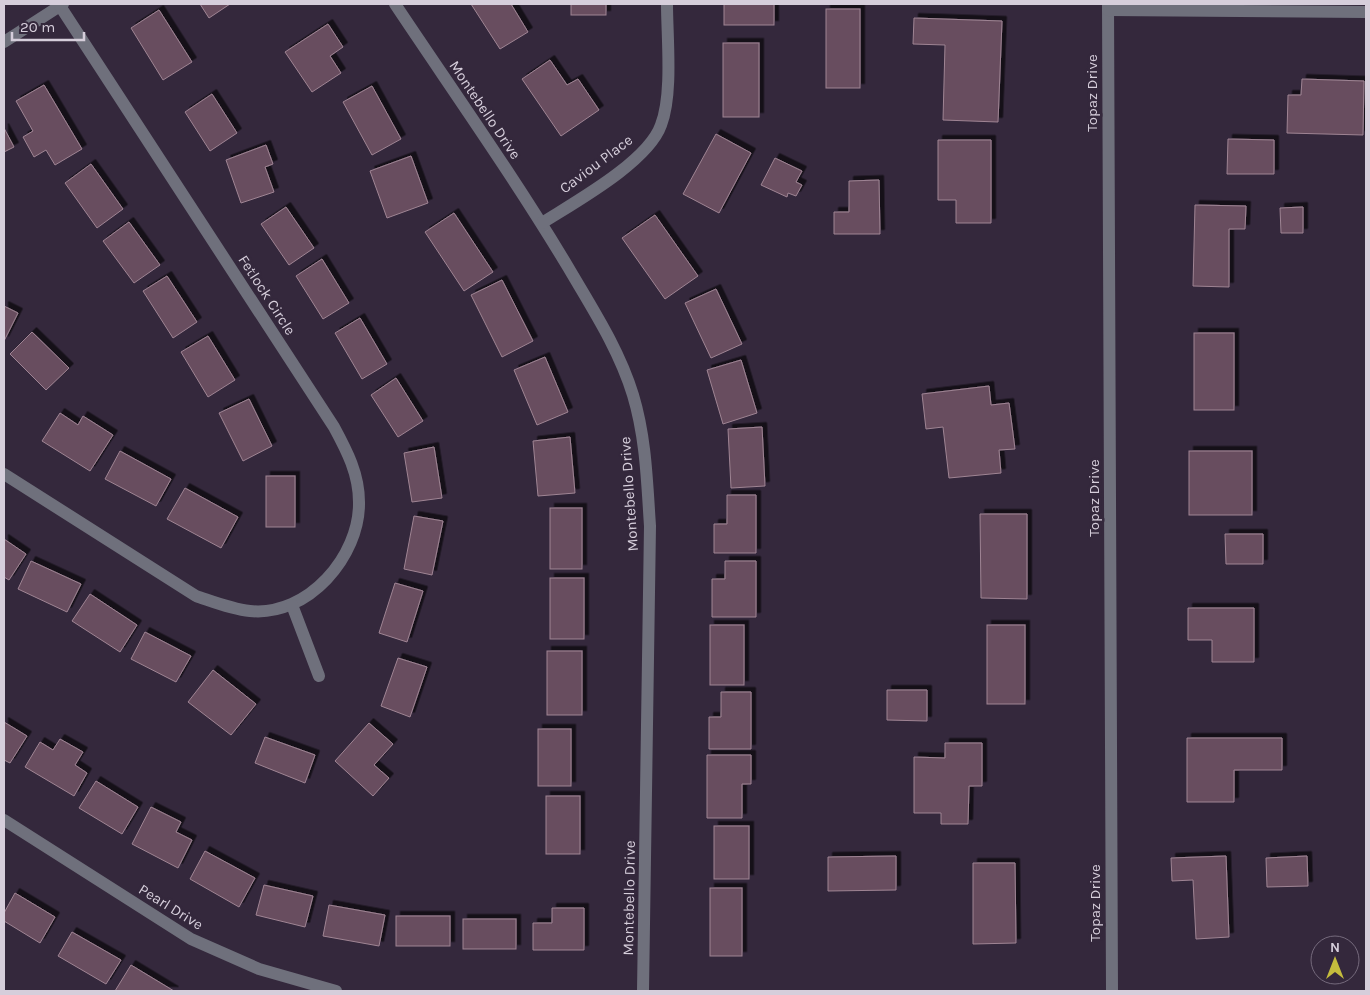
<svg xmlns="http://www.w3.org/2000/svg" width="1370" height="995" viewBox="0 0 1370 995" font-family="Karla,sans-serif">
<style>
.building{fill:#684e5e;stroke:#9f8494;filter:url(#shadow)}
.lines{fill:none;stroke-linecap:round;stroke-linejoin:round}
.minor{stroke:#6f707c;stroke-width:12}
.labels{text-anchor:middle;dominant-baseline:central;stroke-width:5;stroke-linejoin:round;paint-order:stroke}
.street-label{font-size:15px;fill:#d6cedb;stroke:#34283c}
</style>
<defs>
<filter id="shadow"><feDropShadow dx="4.5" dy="-4.5" stdDeviation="0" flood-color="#0009"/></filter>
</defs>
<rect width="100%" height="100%" fill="#34283c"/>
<g class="building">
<polygon points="200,4 230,4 209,18"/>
<polygon points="471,4 511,4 528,32 500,49"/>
<rect x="571" y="4" width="35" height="11"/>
<rect x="724" y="4" width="50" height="21"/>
<rect x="826" y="9" width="34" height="79"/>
<polygon points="159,10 192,62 163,80 131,28"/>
<polygon points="914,18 1002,21 998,122 943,120 945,45 913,44"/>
<polygon points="328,24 343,47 330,56 341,73 312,92 285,52"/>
<rect x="723" y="43" width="36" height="74"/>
<polygon points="550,60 567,85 578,79 599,110 561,136 522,79"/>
<polygon points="1302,79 1364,81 1363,135 1287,133 1288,95 1301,95"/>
<polygon points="44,85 82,149 55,165 46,150 34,157 23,137 33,131 16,101"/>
<polygon points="372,86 401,139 372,155 343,102"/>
<polygon points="212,94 237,133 210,151 185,112"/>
<polygon points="4,128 14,147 4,152"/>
<polygon points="716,134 751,153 719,213 683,194"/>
<polygon points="1228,139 1274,140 1274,174 1227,174"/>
<polygon points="938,140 991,140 991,223 956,223 956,200 938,200"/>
<polygon points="266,145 273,164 265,167 274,192 241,203 226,160"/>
<polygon points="411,156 428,203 387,218 370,171"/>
<polygon points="775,158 802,171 796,182 802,185 796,196 788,193 787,197 761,185"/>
<polygon points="91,164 123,209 97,228 65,183"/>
<polygon points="879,180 880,234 834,234 834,212 849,212 849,181"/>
<polygon points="1195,205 1246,206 1245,229 1229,229 1229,287 1193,286"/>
<polygon points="286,207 314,248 289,265 261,224"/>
<polygon points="1303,207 1303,233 1281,233 1280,208"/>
<polygon points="454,213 493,272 464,291 425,232"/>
<polygon points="655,215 698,276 665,299 622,238"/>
<polygon points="129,222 160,265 134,283 103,241"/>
<polygon points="322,259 349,303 323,319 296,276"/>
<polygon points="167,276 197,322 173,338 143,291"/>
<polygon points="502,280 533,341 502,357 471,295"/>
<polygon points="716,289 742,344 711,358 685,303"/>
<polygon points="4,306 18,313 4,341"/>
<polygon points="360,318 387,364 362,379 335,333"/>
<polygon points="32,332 69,368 46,390 10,354"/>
<rect x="1194" y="333" width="40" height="77"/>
<polygon points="208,336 235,380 208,397 181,352"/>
<polygon points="545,357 568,412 537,425 514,370"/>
<polygon points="741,360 757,413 723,424 707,370"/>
<polygon points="396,378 423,421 398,437 371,395"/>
<polygon points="989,386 991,405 1009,403 1015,449 999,450 1001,473 949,478 943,427 926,429 922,394"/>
<polygon points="249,399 272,446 243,461 219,413"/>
<polygon points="60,413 78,425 83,416 113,435 90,471 42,441"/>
<polygon points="762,427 765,486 731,488 728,429"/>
<polygon points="570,437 575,493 538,496 533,441"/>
<polygon points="434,447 442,498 412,502 404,453"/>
<polygon points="120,451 171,479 156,506 105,479"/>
<rect x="1189" y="451" width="63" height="64"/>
<rect x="266" y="476" width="29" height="51"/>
<polygon points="185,488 238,517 221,548 167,519"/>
<polygon points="727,495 756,495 756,553 714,553 714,524 727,524"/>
<rect x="550" y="508" width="32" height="61"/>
<polygon points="980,514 1027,514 1027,599 981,598"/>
<polygon points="414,516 443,521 432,575 404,569"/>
<polygon points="1225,534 1263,534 1263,564 1226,564"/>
<polygon points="4,539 26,554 9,580 4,577"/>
<polygon points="31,561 81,584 67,612 18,589"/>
<polygon points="725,561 756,561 756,617 712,617 712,579 725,579"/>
<rect x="550" y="578" width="34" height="61"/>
<polygon points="395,583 423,591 407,642 379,633"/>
<polygon points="90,594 137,625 120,652 72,621"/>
<polygon points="1188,608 1254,608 1254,662 1212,662 1212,640 1188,640"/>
<rect x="710" y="625" width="34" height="60"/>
<rect x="987" y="625" width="38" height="79"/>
<polygon points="145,632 191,656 176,682 131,659"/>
<rect x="547" y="651" width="35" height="64"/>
<polygon points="398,658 427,667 410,717 381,706"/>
<polygon points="213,670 256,704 231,735 188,702"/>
<polygon points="887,690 927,690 927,721 887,720"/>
<polygon points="721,692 751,692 751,749 709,749 709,717 721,717"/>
<polygon points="4,722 27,736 10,763 4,760"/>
<polygon points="369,723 393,744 374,765 389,778 373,796 335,761"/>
<rect x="538" y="729" width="33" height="57"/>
<polygon points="265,737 315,755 305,783 255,763"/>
<polygon points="1187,738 1282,738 1282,770 1234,770 1234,802 1187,802"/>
<polygon points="60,739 83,752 75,765 87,773 74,796 25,767 40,742 53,750"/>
<polygon points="945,743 982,743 982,786 969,786 968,824 941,824 941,813 914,813 914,757 945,758"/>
<polygon points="707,755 751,755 751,784 742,784 742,818 707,818"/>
<polygon points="96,781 138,807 122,834 79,808"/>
<rect x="546" y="796" width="34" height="58"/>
<polygon points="151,807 181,822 176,832 192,840 178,868 132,844"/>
<rect x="714" y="826" width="35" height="53"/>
<polygon points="205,851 255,878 239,907 190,879"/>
<polygon points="896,856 896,890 828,891 828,857"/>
<polygon points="1226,856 1229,937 1196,939 1193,880 1172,881 1171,858"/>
<polygon points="1307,856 1308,886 1267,887 1266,858"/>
<polygon points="973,863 1015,863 1016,943 973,944"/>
<polygon points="264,885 313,896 305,927 256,915"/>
<rect x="710" y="888" width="32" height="68"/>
<polygon points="15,893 55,917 40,943 4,921 4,913"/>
<polygon points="329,905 385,915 379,946 323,936"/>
<polygon points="552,908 584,908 584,950 533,950 533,923 552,923"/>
<rect x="396" y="916" width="54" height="30"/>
<rect x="463" y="919" width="53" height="30"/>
<polygon points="72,932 121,960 106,984 58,956"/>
<polygon points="131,965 174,991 115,991"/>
</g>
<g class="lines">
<g class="minor">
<path d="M395,4C453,91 514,177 568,267C592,308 619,349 633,395C646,438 647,482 650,526L643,991"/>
<polyline points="1108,4 1112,991"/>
<polyline points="1108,10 1366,12"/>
<polyline points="4,42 63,4"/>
<path d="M542,223C575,202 648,162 661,125C673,94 667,38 667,4"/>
<path d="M4,474L196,596C214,602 231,609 250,611C308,617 360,556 359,502C359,474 347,451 334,427L60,6"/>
<polyline points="292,605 319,676"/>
<polyline points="4,820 191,939 259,969 336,991"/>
</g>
</g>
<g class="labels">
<g class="street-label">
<text transform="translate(1092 93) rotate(-90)">Topaz Drive</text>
<text transform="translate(485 110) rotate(56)">Montebello Drive</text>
<text transform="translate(596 164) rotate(-37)">Caviou Place</text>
<text transform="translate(267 295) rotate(57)">Fetlock Circle</text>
<text transform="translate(629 494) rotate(-94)">Montebello Drive</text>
<text transform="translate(1094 498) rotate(-90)">Topaz Drive</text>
<text transform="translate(629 898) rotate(-89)">Montebello Drive</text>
<text transform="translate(1095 903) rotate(-90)">Topaz Drive</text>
<text transform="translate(171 907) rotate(32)">Pearl Drive</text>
</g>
</g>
<rect width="1370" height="995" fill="none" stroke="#d6cedb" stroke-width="10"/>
<g transform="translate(1335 960)"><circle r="24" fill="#34283c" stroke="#756a7c"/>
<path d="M0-4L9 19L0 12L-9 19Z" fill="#c4bc3d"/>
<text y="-8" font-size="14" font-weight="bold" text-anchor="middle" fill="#d6cedb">N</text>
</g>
<path d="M12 32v8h72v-8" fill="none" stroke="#d6cedb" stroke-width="2.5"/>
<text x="20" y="32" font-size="15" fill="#d6cedb" stroke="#34283c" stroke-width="4" paint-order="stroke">20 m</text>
</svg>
